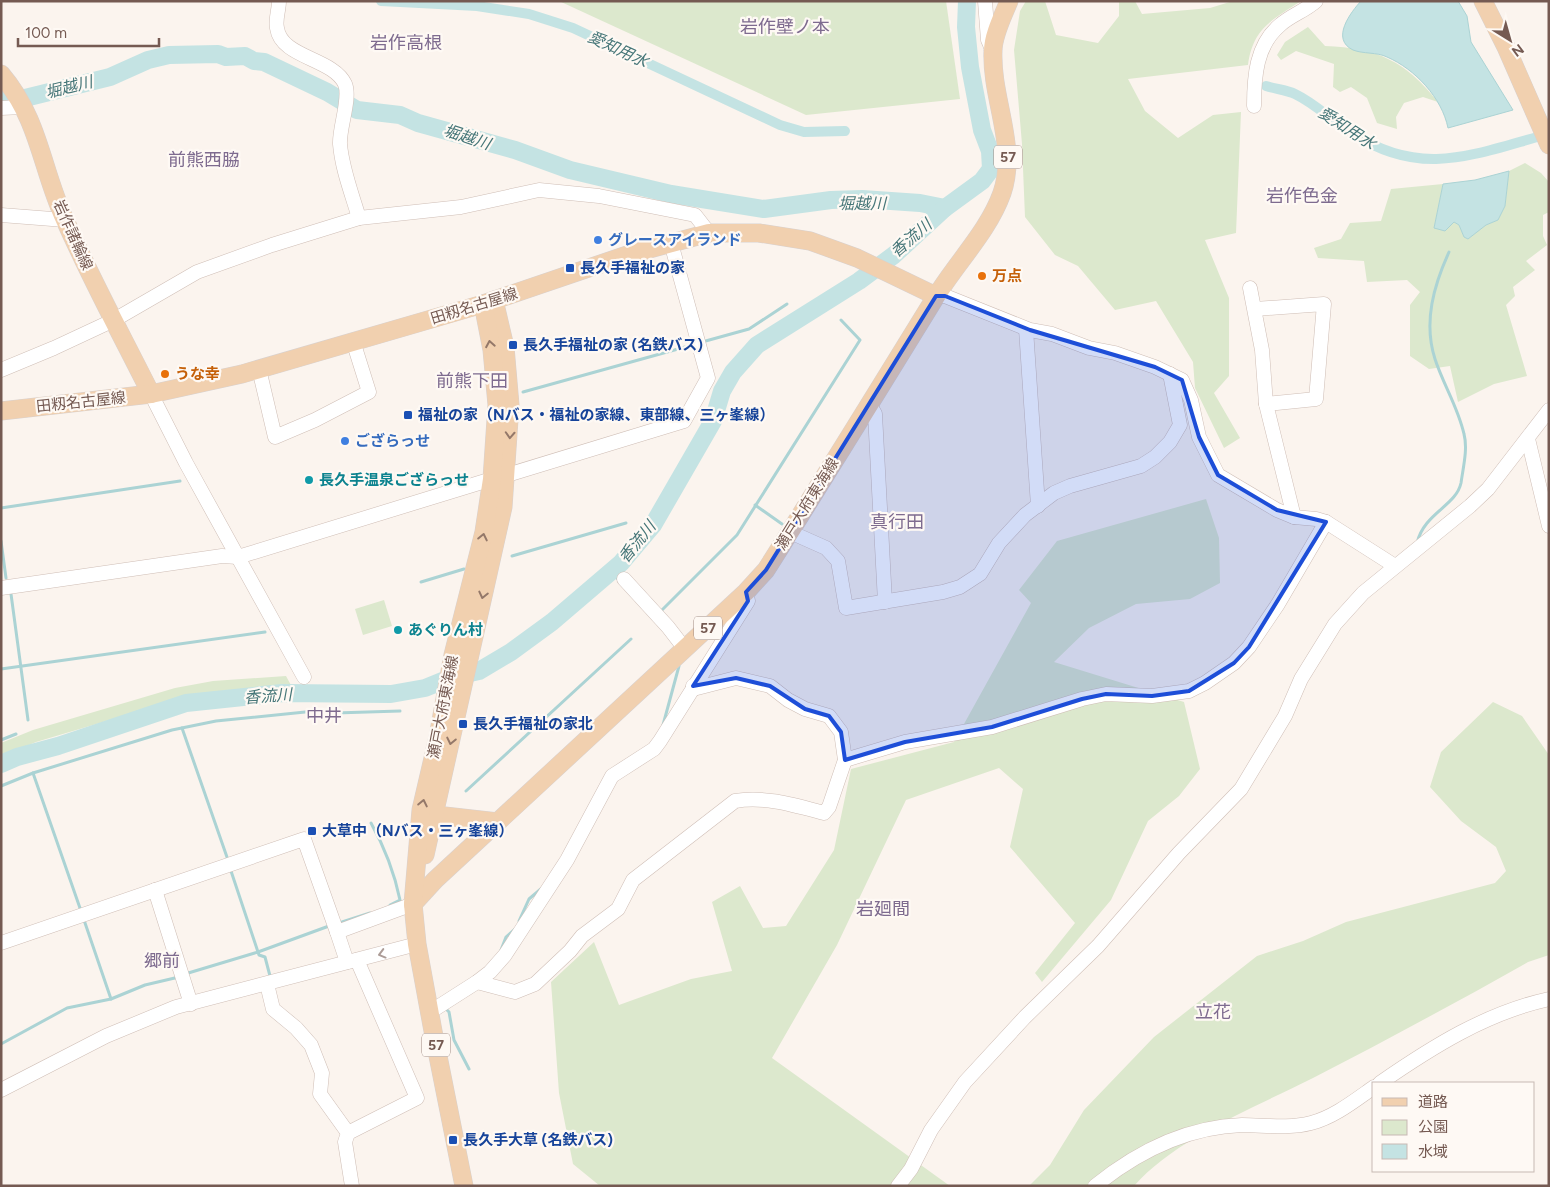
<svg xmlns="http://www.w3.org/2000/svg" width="1550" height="1187" viewBox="0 0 1550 1187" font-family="Figtree,'Noto Sans JP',sans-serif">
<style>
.green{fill:#dce8cd}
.water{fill:#c4e3e3;stroke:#abd3d4}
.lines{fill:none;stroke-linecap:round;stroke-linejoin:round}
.stream{stroke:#abd3d4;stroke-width:3}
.canal{stroke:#c4e3e3;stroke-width:10}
.river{stroke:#c4e3e3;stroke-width:18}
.minor-casing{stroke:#cfbeb6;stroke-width:15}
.major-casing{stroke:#d8d1cf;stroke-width:19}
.minor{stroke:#fff;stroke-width:14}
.major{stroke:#f1d0af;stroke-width:18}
.oneway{stroke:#947869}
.oneway2{stroke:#ac9c97}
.marked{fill:#1d4ed8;fill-opacity:0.2;stroke:#1d4ed8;stroke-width:4;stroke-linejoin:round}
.shop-dot{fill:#3f7fe0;stroke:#fef9f4;stroke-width:2}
.transit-dot{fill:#1a4fb4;stroke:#fef9f4;stroke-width:2}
.food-dot{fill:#e8710a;stroke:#fef9f4;stroke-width:2}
.culture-dot{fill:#0f9aa8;stroke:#fef9f4;stroke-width:2}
.labels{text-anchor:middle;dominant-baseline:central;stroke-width:4.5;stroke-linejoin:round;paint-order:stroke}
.shield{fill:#fef9f4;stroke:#9e8a83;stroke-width:1}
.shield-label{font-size:14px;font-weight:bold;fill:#755a52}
.street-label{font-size:15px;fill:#755a52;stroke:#fef9f4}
.shop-label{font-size:15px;font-weight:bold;fill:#366cbe;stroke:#fef9f4;text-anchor:start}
.transit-label{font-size:15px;font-weight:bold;fill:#164399;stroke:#fef9f4;text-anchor:start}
.food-label{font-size:15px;font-weight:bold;fill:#c56008;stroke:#fef9f4;text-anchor:start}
.culture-label{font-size:15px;font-weight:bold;fill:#0d838f;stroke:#fef9f4;text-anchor:start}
.water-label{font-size:16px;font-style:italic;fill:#467678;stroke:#fef9f4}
.quarter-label{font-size:18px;fill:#7e6b8f;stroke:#fef9f4}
</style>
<rect width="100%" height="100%" fill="#fbf4ee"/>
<g class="green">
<polygon points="559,1 946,1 960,99 806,115"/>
<path d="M1026,1H1045L1056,35L1098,43L1119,16V1H1135L1142,14L1210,8L1233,1H1301C1272,20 1253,28 1248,65L1128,79L1145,111L1178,138L1213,115L1241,112L1236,233L1205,240L1229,298V376L1214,393L1240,438L1224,448L1195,388L1193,362L1156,301L1115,310L1078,266L1055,255L1025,217L1022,144L1014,50L1020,11Z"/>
<path d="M1308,27L1325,46C1378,48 1405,61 1438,102L1423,97L1404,103L1396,117L1397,129L1377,123L1367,98L1351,87L1340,92L1333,87L1334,64L1296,51L1281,60L1277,55L1285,42Z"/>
<polygon points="1525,163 1541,173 1549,182 1549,212 1543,215 1543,236 1547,245 1526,261 1535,270 1513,287 1515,296 1506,305 1527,376 1494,384 1458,402 1450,366 1429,369 1410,356 1410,305 1420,292 1407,280 1367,282 1364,261 1318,258 1314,248 1341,239 1350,223 1381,221 1391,189 1443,184 1434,228 1454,222 1459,225 1464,237 1468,239 1486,225 1498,220 1505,206 1509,171"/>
<polygon points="1206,499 1219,538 1220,583 1190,599 1136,604 1089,628 1054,662 1184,702 1200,769 1179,796 1148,821 1111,900 1042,982 1035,973 1075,923 1010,847 1023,789 999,768 906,800 837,945 772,1058 950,1186 600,1186 573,1164 559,1093 551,982 594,942 619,1005 691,979 732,971 712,902 740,886 763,928 786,926 834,850 851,769 954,742 1031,603 1019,590 1057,541"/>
<polygon points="384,600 392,626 363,635 355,609"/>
<polygon points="286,676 292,687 215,692 177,700 36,742 1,757 1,743 33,730 175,688 213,681"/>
<path d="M1493,702L1522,716L1549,755V955L1528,962C1457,1002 1385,1041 1313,1078C1256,1107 1176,1138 1134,1186H1029L1050,1165L1084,1110L1154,1037L1257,956L1303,941L1346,922L1495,883L1506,871L1496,847L1461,821L1430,787L1441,752Z"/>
</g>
<g class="water">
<path d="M1361,1H1458L1467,16L1471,42L1513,110L1448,128C1442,98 1415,69 1387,57C1377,52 1363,54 1353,50C1330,39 1351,12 1361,1Z"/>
<polygon points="1509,171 1505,206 1498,220 1486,225 1468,239 1464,237 1459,225 1454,222 1445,231 1434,228 1443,184 1475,180"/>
</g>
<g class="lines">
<g class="stream">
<polyline points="702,342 749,329 787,304"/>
<polyline points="523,392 696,344"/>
<polyline points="755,505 782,524"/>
<polyline points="1,508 180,481"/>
<polyline points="1,541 6,578"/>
<path d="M1417,543C1424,513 1456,506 1461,483C1463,468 1468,449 1464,434C1458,407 1443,384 1435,359C1423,322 1434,285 1449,252"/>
<polyline points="512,556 626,523"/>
<polyline points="611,572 620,581"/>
<polyline points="421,582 464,569"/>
<polyline points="11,594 28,720"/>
<polyline points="660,612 737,535 860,340 841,320"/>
<polyline points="1,669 265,632"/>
<polyline points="335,713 400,711"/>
<polyline points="663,725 679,666"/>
<polyline points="182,728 228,860"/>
<polyline points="1,740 16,734"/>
<polyline points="33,773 81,911"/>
<polyline points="1,786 33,773 172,730 216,721 315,711"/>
<polyline points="466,791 631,639"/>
<path d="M371,823C385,848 394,871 400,900L390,905"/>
<polyline points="230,868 259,955 265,957 270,976"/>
<polyline points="84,920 111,999"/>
<polyline points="519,921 529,899 542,888"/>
<polyline points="342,922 370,913"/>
<polyline points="501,950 506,937 515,929"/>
<polyline points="185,974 258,952 329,926"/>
<polyline points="445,1008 449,1012 454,1040 469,1069"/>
<polyline points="1,1044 67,1008 111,999 145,985 179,977"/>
</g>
<g class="canal">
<polyline points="381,1 477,6 529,14 573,28 780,125 804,132 845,131"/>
<path d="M1266,86C1275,89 1287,90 1295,94C1316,104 1332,121 1352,133C1422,179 1474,154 1548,134"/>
</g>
<g class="river">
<polyline points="1,97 21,99 110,77 148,60 169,55 218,54 226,57 245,56 254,61 264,62 327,92 357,110 400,115 418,123 515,150 570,170 671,194 764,209 831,200 862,199 920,203 945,208"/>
<polyline points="1,764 17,757 58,746 186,703 282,693 391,694 425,688 452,677 479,671 511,652 552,622 621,563 653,525 713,421 722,391 733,372 757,345 859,281 894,255 945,208 982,181 991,169 990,151 982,130 970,67 966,27 967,1"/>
</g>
<defs>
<g id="minor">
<path d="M279,1C279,10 275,20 277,28C281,58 333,58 345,84C351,98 339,128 340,144C342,169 352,194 359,218"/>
<polyline points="985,1 988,40 992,49"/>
<path d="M1254,106C1254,77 1256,45 1280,25C1291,15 1305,11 1316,1"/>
<polyline points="1,108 23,107"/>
<polyline points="1,215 65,220"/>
<polyline points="1250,288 1262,350 1266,404 1294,517"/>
<polyline points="936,296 945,296 1030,330 1052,334 1089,348 1115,353 1155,367 1182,380 1191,400 1199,437 1218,475 1277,510 1294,517 1316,519 1326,522 1395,566"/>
<polyline points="1255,309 1324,304 1316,399 1266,404"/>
<polyline points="1026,329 1038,506"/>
<polyline points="259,369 275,437 315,420 369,392 353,341"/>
<polyline points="1,370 54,348 114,320 197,272 272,245 359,218 461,207 539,190 599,196 695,215 709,233"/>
<polyline points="151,394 186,463 304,677"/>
<polyline points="870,405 875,414 885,602"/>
<polyline points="1528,439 1549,526"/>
<polyline points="507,475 684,421 708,378 671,243"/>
<polyline points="790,532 826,548 838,561 846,608 943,592 960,587 980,574 999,543 1025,515 1054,493 1070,486 1141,466 1155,457 1170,442 1180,425 1170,374"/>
<polyline points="624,579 668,627 685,649"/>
<polyline points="1,588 222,556 238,557 492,479"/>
<polyline points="845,760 905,742 992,727 1082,699 1106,694 1152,696 1189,691 1205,683 1234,663 1249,647 1278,604 1326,522"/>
<polyline points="155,890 191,1004"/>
<polyline points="1,943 304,839 337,932"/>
<polyline points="347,962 337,932 413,904"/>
<path d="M477,982L515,992L535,984L570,951L582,936L618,909L633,880L735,801C765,796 794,805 824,813L829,807L845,760L841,732L829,716L805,709L788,700L770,686L736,678L697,688L693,686"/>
<polyline points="267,984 273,1009 296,1028 311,1045 322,1073 320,1094 348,1133 345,1142 352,1186"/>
<polyline points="430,1012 477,982 490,972 505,955 567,860 612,776 654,749 660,741 748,601 746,592"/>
<path d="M1380,1083C1432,1047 1486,1013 1549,999"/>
<polyline points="1,1090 106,1036 176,1007 417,944"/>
<polyline points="348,1133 417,1098 357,960"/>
<polyline points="898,1186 911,1169 931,1130 965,1082 1025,1017 1098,946 1179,853 1241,789 1285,716 1301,679 1335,624 1363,593 1470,506 1488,489 1549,410"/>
<path d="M1095,1186C1137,1152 1187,1127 1242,1125C1264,1125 1288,1129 1311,1123C1334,1117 1354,1101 1374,1087"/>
</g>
<g id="major">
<polyline points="1483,1 1506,47 1549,145"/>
<path d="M1,74C40,120 41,168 65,220C91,279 122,336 151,394"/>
<polyline points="1,411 151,394 242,374 483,304 627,255 709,233 759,233 810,241 857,258 936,296"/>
<polyline points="436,815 498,822"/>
<polyline points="425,855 503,507 510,405 505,347 494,300"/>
<path d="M413,904L435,880L746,592L766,570C823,480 879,389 935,298C956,263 988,232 1002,193C1018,146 991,99 993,51C993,35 1003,16 1009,1"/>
<polyline points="464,1186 433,1031 417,944 413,904 421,810 438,737 453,655 484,532 492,479 497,405 492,350 483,304"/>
</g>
</defs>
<use href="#minor" class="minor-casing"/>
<use href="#major" class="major-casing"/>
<use href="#minor" class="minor"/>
<use href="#major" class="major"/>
</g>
<defs><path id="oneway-chevron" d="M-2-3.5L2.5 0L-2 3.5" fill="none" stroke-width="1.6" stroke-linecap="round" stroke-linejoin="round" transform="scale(1.25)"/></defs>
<g class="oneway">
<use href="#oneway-chevron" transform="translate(490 344) rotate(-100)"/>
<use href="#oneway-chevron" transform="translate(510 435) rotate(93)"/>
<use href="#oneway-chevron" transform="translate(483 537) rotate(-78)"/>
<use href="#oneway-chevron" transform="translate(483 595) rotate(103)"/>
<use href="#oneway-chevron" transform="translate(451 741) rotate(102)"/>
<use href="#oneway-chevron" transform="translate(423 803) rotate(-78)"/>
</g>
<use class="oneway2" href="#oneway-chevron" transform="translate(382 954) rotate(165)"/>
<path class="marked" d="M936,296H945L1030,330L1155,367L1182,380L1199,437L1218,475L1277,510L1326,522L1249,647L1234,663L1189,691L1152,696L1106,694L1082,699L992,727L905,742L845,760L841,732L829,716L805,709L770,686L736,678L693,686L748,601L746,592L766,570Z"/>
<g class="shop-dot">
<circle cx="598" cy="240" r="5"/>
<circle cx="345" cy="441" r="5"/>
</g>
<g class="transit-dot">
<rect x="565" y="263" width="10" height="10" rx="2.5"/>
<rect x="508" y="340" width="10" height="10" rx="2.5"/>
<rect x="403" y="410" width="10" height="10" rx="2.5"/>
<rect x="458" y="719" width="10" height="10" rx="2.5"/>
<rect x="307" y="826" width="10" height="10" rx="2.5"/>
<rect x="448" y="1135" width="10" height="10" rx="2.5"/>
</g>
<g class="food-dot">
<circle cx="982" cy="276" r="5"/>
<circle cx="165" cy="374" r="5"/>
</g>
<g class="culture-dot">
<circle cx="309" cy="480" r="5"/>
<circle cx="398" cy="630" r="5"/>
</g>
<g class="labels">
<g class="shield">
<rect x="994" y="145.5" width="28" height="23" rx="4"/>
<rect x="694" y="616.5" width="28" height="23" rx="4"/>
<rect x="422" y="1033.5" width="28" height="23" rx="4"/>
</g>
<g class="shield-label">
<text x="1008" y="157">57</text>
<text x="708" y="628">57</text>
<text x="436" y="1045">57</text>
</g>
<g class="street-label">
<text transform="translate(73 235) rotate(66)">岩作諸輪線</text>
<text transform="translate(474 306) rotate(-17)">田籾名古屋線</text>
<text transform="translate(81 402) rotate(-6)">田籾名古屋線</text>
<text transform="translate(807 504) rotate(-58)">瀬戸大府東海線</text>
<text transform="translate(443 707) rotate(-79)">瀬戸大府東海線</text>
</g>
<g class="shop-label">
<text x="608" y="240">グレースアイランド</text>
<text x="355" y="441">ござらっせ</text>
</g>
<g class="transit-label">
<text x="580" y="268">長久手福祉の家</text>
<text x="523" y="345">長久手福祉の家 (名鉄バス)</text>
<text x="418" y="415">福祉の家（Nバス・福祉の家線、東部線、三ヶ峯線）</text>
<text x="473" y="724">長久手福祉の家北</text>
<text x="322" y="831">大草中（Nバス・三ヶ峯線）</text>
<text x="463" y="1140">長久手大草 (名鉄バス)</text>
</g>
<g class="food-label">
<text x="992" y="276">万点</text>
<text x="175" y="374">うな幸</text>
</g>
<g class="culture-label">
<text x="319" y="480">長久手温泉ござらっせ</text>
<text x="408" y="630">あぐりん村</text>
</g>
<g class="water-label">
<text transform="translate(618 49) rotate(25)">愛知用水</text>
<text transform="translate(69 87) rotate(-14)">堀越川</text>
<text transform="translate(1347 128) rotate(33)">愛知用水</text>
<text transform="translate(467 137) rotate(18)">堀越川</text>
<text x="862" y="203">堀越川</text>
<text transform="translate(911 238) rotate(-41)">香流川</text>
<text transform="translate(637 542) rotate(-51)">香流川</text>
<text transform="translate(268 696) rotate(-4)">香流川</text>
</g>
<g class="quarter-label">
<text x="785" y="27">岩作壁ノ本</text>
<text x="406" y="43">岩作高根</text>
<text x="204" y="160">前熊西脇</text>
<text x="1302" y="196">岩作色金</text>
<text x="472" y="381">前熊下田</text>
<text x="897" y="522">真行田</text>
<text x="324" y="716">中井</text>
<text x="883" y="909">岩廻間</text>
<text x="162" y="961">郷前</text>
<text x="1213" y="1012">立花</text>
</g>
</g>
<rect width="1550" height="1187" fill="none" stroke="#755a52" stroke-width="5"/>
<rect x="1372" y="1082" width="162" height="90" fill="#fef9f4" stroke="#c7b9b3"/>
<rect x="1382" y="1098" width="25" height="8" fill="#f1d0af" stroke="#c7b9b3"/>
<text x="1418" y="1107" font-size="15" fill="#755a52">道路</text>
<rect x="1382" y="1120" width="25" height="15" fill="#dce8cd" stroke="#c7b9b3"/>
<text x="1418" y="1132" font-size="15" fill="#755a52">公園</text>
<rect x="1382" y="1144" width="25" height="15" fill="#c4e3e3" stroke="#c7b9b3"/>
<text x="1418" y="1157" font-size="15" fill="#755a52">水域</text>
<g transform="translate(1510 40) rotate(143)" stroke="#fef9f4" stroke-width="4" paint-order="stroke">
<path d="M0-4L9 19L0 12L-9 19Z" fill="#755a52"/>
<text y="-8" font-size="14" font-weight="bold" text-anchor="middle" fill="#755a52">N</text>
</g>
<path d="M18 38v8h141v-8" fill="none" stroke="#755a52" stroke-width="2.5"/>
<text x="25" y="38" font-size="15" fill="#755a52" stroke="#fef9f4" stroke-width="4" paint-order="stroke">100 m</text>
</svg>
